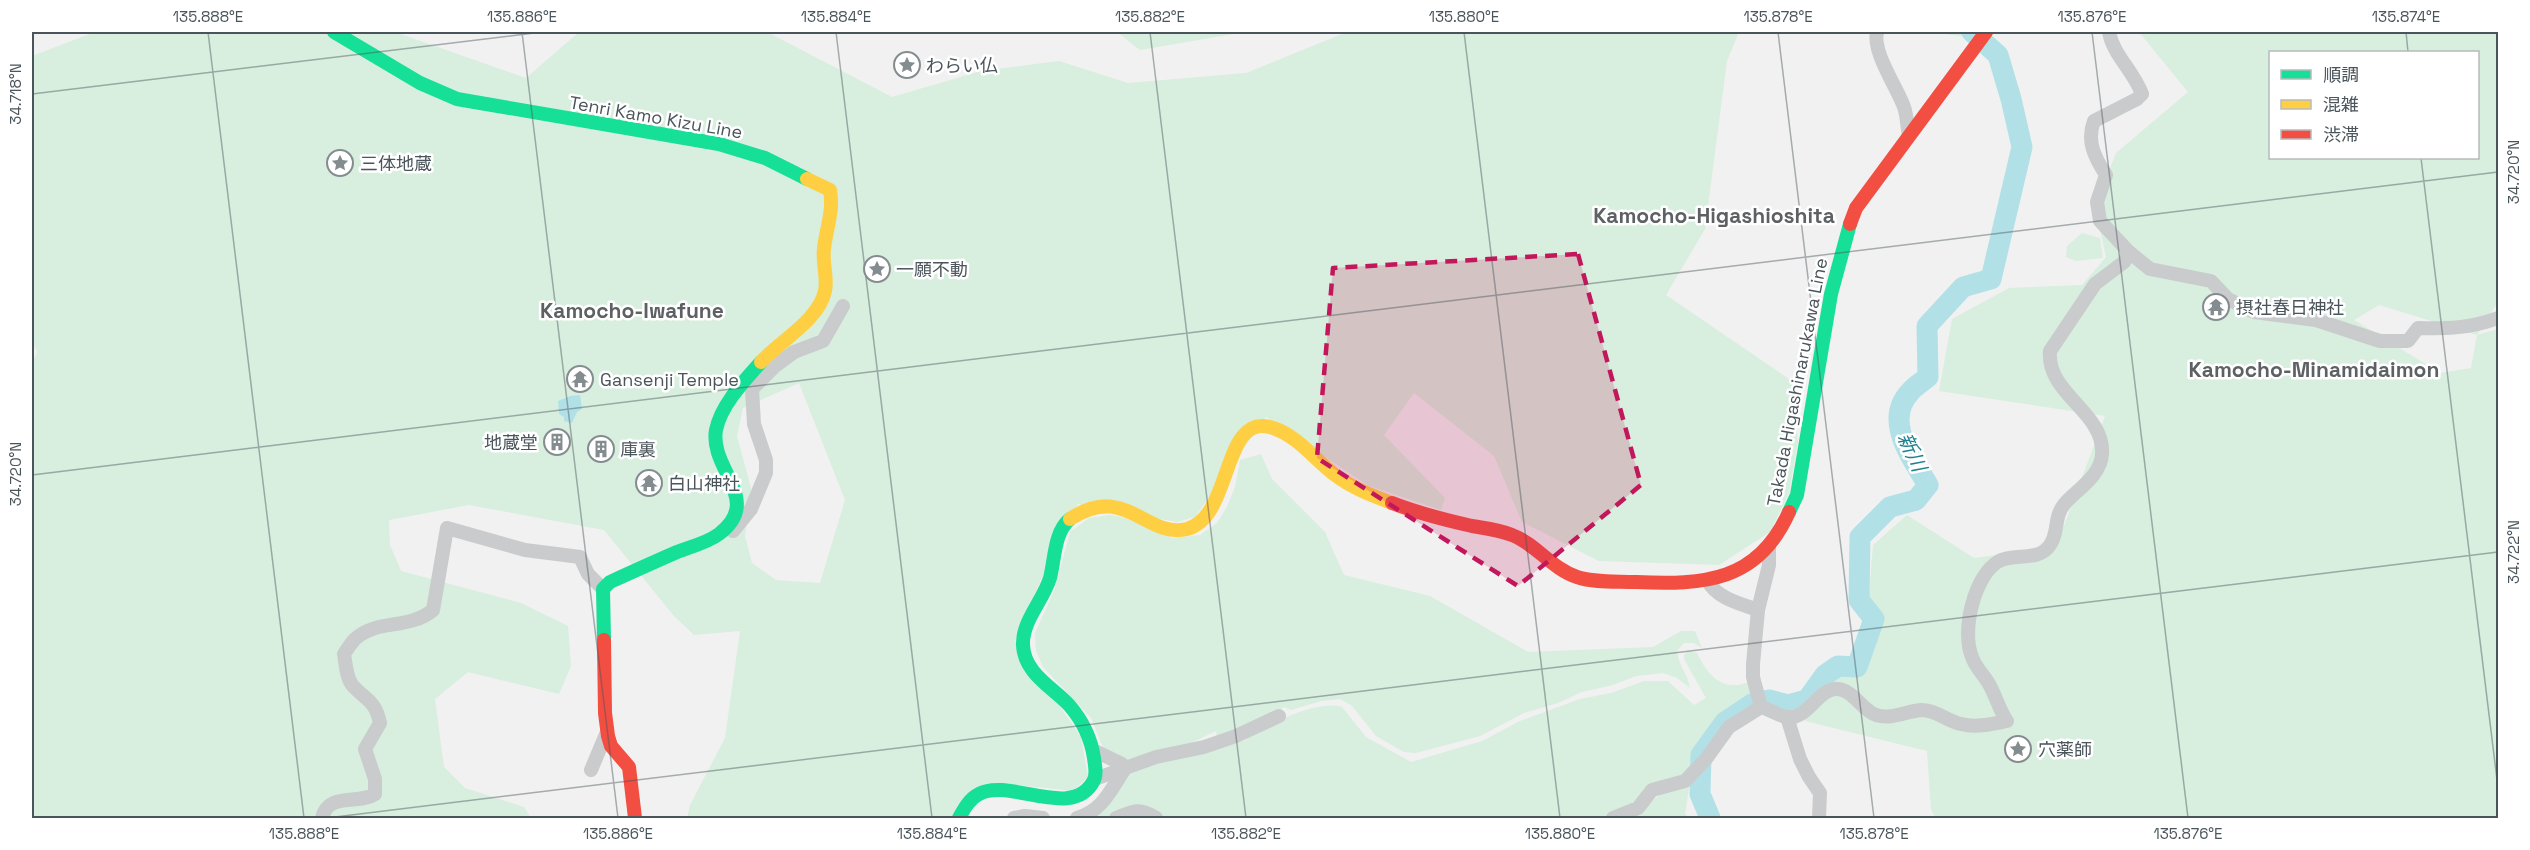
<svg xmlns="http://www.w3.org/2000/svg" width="2530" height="850" viewBox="0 0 2530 850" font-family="'Space Grotesk','Noto Sans JP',sans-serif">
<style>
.green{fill:#d8eede;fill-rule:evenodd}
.water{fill:#b1e1e7}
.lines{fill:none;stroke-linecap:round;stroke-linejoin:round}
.river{stroke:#b1e1e7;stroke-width:21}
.street{stroke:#c9cbcc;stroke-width:14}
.fast{stroke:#16e098;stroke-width:14}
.slow{stroke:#ffcf43;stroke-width:14}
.jam{stroke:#f24e42;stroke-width:14}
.marked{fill:#c2185b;fill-opacity:0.2;stroke:#c2185b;stroke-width:4.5;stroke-dasharray:12 8;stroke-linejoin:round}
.ticks{fill:none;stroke:#4a555b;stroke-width:1.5;stroke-opacity:0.45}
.labels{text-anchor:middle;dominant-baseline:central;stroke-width:5;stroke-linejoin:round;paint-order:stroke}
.poi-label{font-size:18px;fill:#4a555b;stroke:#fff;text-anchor:start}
.street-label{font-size:18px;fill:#4a555b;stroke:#fff}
.water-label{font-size:20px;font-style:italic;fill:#1b818e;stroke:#fff}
.quarter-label{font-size:21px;font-weight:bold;fill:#5d6164;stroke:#fff}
.neatline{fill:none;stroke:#4a555b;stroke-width:2}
.ticks-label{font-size:15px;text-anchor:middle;fill:#4a555b}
</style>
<rect width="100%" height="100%" fill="#f1f1f1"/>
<g class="green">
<path d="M95,32H395L526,78L579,32H767L892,97L981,71L1059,61L1128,83L1246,73L1347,32H1739L1727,61L1705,229L1666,295L1792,381L1798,442L1789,493L1770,532L1719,565L1599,561L1522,522L1494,456L1414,393L1384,435L1445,498L1441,510L1367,485L1266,417L1195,517L1177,522L1078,504L1043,575L1015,641L1081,737L1088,777L1073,791L1001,783L950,818H687L690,805L725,738L740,631L694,635L674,616L604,530L469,505L389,520L390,545L401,571L521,603L568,626L571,666L559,694L468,672L435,699L444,767L465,788L524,807L531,818H32V364L37,352L32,341V56ZM799,383L845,500L820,583L776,580L752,563L745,536L751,488L737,436L743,408Z"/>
<polygon points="1117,32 1245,32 1140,50"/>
<polygon points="1931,32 1979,32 1973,41 1966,37"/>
<path d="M2139,32H2498V302L2477,335L2498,329V818H1936L1931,810L1927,751L1805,721L1830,671H1863L1873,545L1907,515L1974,558L2056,547L2105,416L1939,391L1952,319L2009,288L2082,285L2106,257L2095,208L2116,153L2188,92ZM2270,52H2478V158H2270ZM2379,305L2477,335L2471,368L2440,373L2354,320Z"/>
<polygon points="2082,233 2100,238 2103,258 2076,261 2066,257 2067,246"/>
<path d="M1261,454L1272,479L1325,532L1344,575L1430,596L1528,652L1653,647L1681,631H1695L1702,648L1694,643H1684L1677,651C1678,665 1688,674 1690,688L1677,678L1663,673L1636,676L1613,685L1582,692L1558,703L1524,713L1480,736L1416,753L1404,752L1376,736L1352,706L1340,699L1321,701L1291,710L1284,707L1277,713L1217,739L1216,731L1181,748L1132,764L1104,750L1091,718L1043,667L1036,651L1035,633L1054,591L1070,532L1089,518L1110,515L1125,518L1173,538L1200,535L1217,523L1227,507L1235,487L1240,460Z"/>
<path d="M1688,651L1697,653C1705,669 1716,687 1737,685C1743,685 1745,682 1751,683L1755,705L1685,777L1605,818H1162L1136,807L1107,818H1086L1126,775L1172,757L1246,740L1249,734C1272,724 1317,699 1342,707L1366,737L1411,762L1482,741L1520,721L1580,699L1611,693L1644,681H1668L1694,705L1706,698L1684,659V655Z"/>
<polygon points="1690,781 1685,814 1689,818 1626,818 1638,813 1663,792"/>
</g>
<polygon class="water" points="580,395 582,409 577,412 572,423 564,421 564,417 559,414 558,401 570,396"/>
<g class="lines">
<path class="river" d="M1710,818L1700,794L1701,755L1725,722L1752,704L1769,700L1788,705L1807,700L1825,675L1838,666L1857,667L1874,619L1859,600L1860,537L1890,507L1916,500L1928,485C1912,458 1883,421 1910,392C1915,386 1922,382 1928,377L1927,326L1963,287L1991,279L2022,147L2011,99L1998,55L1972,32"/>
<g class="street">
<path d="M1877,32C1872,52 1897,87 1904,107C1907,115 1907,126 1909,135"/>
<path d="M2109,32C2113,55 2133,70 2142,94L2137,99L2094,121C2086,141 2095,158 2106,175L2097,202L2100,221L2129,252L2150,269L2211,281L2228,299L2254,312L2316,320L2380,341H2408L2418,328C2447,329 2471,328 2498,318"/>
<polyline points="733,531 751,509 766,473 766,460 754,424 752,389 775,366 794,352 823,341 843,306"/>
<path d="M1708,581C1716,598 1741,604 1758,610"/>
<polyline points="1761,707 1753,677 1753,664 1758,610 1769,565 1769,546"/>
<polyline points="1787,717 1800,759 1809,777 1820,793 1819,818"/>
<polyline points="591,770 607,732"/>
<polyline points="1095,779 1156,757 1204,747 1236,736 1279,716"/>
<path d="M322,818C328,792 358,805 375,794V779L365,749L380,723C375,700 367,701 353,686C346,678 346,664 344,654C347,650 351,643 355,639C376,619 409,630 433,610L447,528L525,550L580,557L588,574L603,589"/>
<polyline points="1014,818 1025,816 1043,818"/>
<path d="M1077,818C1103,810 1110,791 1124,770L1122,764L1093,750"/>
<path d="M1116,818C1134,811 1139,807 1156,818"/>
<path d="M1613,818L1638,808L1652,790L1685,781L1706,759L1729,727L1761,707C1769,709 1779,716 1787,717C1809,720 1818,687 1838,689C1853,690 1862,710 1876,715C1892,720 1906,711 1922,710C1936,710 1947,721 1961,724C1976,728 1992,724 2007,721C1999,710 1996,696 1989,684C1984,675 1975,667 1972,657C1961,632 1974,575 1999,561C2015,553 2039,562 2050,545C2060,531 2052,515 2068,500C2081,487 2101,474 2102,454C2105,412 2046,394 2050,351L2095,284L2124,262L2129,252"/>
</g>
<g class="fast">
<polyline points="334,32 420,83 457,99 719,144 765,158 807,179"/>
<polyline points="1789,512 1797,495 1831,294 1850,224"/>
<path d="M604,640L603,589L610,582C632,572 654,562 677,552C690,547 707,543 719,534C764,500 709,469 716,430C721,405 744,381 761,362"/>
<path d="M959,818C964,809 969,799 979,794C1010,777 1073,822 1094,780C1097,773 1095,766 1094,758C1091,738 1082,720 1069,705C1052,687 1024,673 1023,645C1022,621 1043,601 1050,578C1055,559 1054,532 1070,519"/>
</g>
<g class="slow">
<path d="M761,362C780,341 819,320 825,291C828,277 822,263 824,249C826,228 834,212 830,190L807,179"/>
<path d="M1070,519C1125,482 1146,539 1187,529C1234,516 1221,410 1273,428C1298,436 1315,460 1335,475C1352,488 1373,496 1392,503"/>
</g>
<g class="jam">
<polyline points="1850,224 1856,208 1986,32"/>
<path d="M1392,503C1418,513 1445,520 1472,526C1485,528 1500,530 1512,535C1536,544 1552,569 1577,577C1595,583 1616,581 1636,582C1704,585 1758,582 1789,512"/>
<polyline points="604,640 605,713 608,736 611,746 629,767 635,818"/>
</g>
</g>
<path class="marked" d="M1578,254L1641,485L1518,586L1317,458L1333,268Z"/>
<path class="ticks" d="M208,32L304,818M522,32L618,818M836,32L932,818M1150,32L1246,818M1464,32L1560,818M1778,32L1874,818M2092,32L2188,818M2406,32L2408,52M32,94L542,32M2421,158L2498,788M32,475L2498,172M327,818L2498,552"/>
<defs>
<symbol id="sight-ring" viewBox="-11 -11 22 22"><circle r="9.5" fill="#fff" stroke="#848c90" stroke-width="1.5"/><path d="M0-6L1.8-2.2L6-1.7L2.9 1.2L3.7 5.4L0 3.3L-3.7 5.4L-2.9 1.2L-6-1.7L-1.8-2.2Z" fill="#848c90"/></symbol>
<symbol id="temple-ring" viewBox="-11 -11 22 22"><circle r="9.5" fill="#fff" stroke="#848c90" stroke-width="1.5"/><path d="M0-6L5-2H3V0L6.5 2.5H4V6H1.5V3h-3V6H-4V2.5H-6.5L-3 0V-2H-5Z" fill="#848c90"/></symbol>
<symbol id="building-ring" viewBox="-11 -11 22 22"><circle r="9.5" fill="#fff" stroke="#848c90" stroke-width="1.5"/><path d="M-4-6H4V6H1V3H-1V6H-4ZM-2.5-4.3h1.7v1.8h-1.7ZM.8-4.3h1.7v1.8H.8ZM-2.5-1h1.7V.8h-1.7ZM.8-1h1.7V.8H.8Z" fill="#848c90"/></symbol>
</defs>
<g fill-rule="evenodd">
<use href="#sight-ring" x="892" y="50" width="30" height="30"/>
<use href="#sight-ring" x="325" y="148" width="30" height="30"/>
<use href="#sight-ring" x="862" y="254" width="30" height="30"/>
<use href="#temple-ring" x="2201" y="292" width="30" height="30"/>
<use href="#temple-ring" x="565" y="364" width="30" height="30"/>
<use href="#building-ring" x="542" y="427" width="30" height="30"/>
<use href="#building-ring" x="586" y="434" width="30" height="30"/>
<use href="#temple-ring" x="634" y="468" width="30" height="30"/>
<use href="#sight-ring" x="2003" y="734" width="30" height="30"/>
</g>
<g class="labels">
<g class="poi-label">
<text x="926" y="65">わらい仏</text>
<text x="360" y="163">三体地蔵</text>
<text x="896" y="269">一願不動</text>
<text x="2236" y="307">摂社春日神社</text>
<text x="600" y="379">Gansenji Temple</text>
<text x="538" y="442" text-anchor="end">地蔵堂</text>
<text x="620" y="449">庫裏</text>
<text x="668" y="483">白山神社</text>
<text x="2038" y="749">穴薬師</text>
</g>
<g class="street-label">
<text transform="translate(656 117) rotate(10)">Tenri Kamo Kizu Line</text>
<text transform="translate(1797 382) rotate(-79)">Takada Higashinarukawa Line</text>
</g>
<g class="water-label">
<text transform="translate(1912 452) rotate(65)">新川</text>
</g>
<g class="quarter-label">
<text x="1714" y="215">Kamocho-Higashioshita</text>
<text x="632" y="310">Kamocho-Iwafune</text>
<text x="2314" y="369">Kamocho-Minamidaimon</text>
</g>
</g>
<rect width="2530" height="850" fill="none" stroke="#ffffff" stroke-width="66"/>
<rect x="2269" y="51" width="210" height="108" fill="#ffffff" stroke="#b7bbbd" stroke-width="1.5"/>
<rect x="2281" y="70" width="30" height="9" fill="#16e098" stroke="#b7bbbd" stroke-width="1.5"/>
<text x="2323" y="81" font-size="18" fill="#4a555b">順調</text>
<rect x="2281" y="100" width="30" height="9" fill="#ffcf43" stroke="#b7bbbd" stroke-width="1.5"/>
<text x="2323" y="111" font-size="18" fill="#4a555b">混雑</text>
<rect x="2281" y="130" width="30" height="9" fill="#f24e42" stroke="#b7bbbd" stroke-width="1.5"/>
<text x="2323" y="141" font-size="18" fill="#4a555b">渋滞</text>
<rect x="33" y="33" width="2464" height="784" class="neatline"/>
<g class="ticks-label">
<text x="208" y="22">135.888°E</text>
<text x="522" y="22">135.886°E</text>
<text x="836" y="22">135.884°E</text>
<text x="1150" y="22">135.882°E</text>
<text x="1464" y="22">135.880°E</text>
<text x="1778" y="22">135.878°E</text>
<text x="2092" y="22">135.876°E</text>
<text x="2406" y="22">135.874°E</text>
<text transform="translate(16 94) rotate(-90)" y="5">34.718°N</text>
<text transform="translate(2514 172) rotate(-90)" y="5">34.720°N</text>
<text transform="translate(16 474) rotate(-90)" y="5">34.720°N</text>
<text transform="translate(2514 552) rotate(-90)" y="5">34.722°N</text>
<text x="304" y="839">135.888°E</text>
<text x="618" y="839">135.886°E</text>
<text x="932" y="839">135.884°E</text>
<text x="1246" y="839">135.882°E</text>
<text x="1560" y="839">135.880°E</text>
<text x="1874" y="839">135.878°E</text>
<text x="2188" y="839">135.876°E</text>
</g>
</svg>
